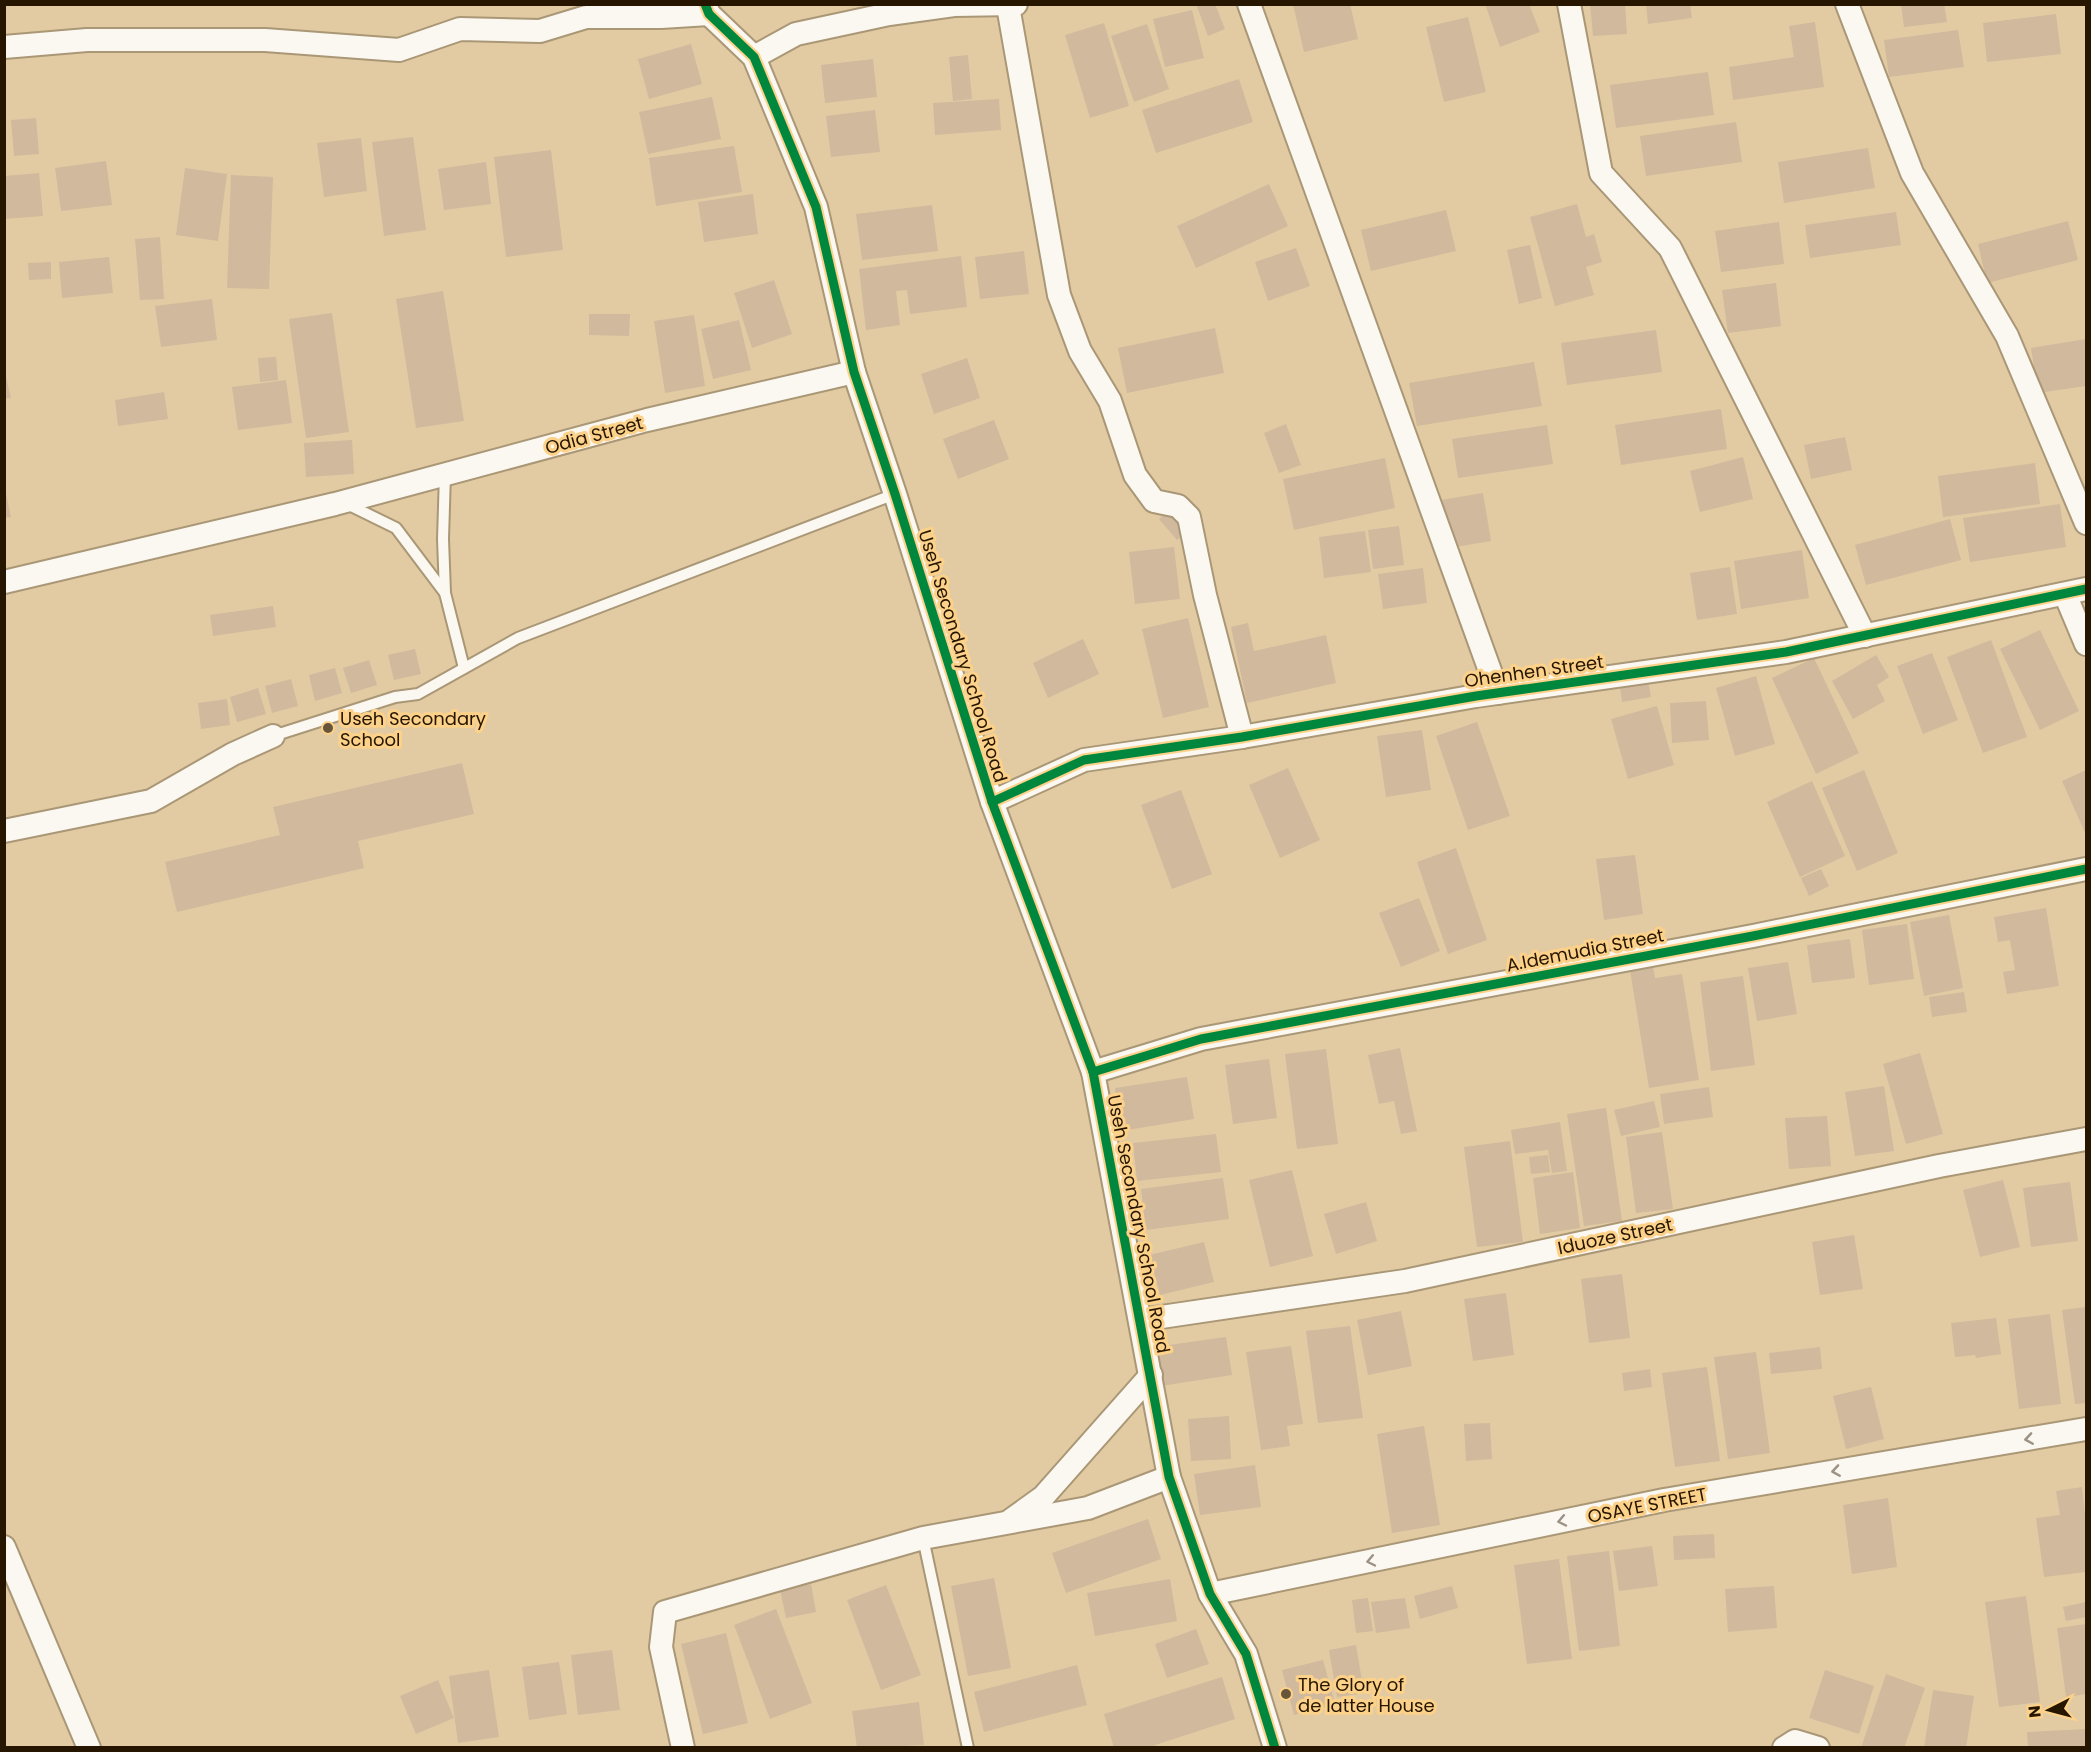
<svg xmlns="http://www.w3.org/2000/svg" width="2091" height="1752" viewBox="0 0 2091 1752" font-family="Poppins,sans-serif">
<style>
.building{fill:#d0b99d}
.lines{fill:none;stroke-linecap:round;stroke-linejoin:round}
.service-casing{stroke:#a99776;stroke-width:14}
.minor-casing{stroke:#a99776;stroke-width:26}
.service{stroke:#fbf7f1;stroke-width:10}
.minor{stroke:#fbf7f1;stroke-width:22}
.cycleway-casing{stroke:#fcd189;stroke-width:13}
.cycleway{stroke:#00873e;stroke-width:9}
.oneway{stroke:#9b9285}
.poi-dot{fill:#685539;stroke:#fcd189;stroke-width:2}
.labels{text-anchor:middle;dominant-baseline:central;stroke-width:6;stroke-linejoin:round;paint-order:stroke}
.street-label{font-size:18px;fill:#261600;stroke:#fcd189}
.poi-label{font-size:18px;fill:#261600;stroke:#fcd189;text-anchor:start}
</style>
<rect width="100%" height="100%" fill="#e2cba3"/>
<g class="building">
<polygon points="1196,4 1215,4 1225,29 1208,36"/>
<polygon points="1293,4 1350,4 1358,39 1304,52"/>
<polygon points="1485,4 1529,4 1540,32 1500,47"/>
<polygon points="1590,4 1625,4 1627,34 1593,36"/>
<polygon points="1646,4 1690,4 1692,18 1648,24"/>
<polygon points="1901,4 1944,4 1947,22 1904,27"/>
<polygon points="1192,10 1204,58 1165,67 1153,19"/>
<polygon points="2056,14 2061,54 1987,62 1983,23"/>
<polygon points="1468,17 1486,92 1444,102 1426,27"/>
<polygon points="1815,22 1824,87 1733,100 1729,67 1794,57 1789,26"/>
<polygon points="1104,23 1129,106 1090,118 1065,35"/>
<polygon points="1147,24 1169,89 1134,102 1111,36"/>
<polygon points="1958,30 1964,67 1889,77 1884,40"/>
<polygon points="691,44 702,84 649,99 638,59"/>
<polygon points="968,55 972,99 953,101 949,57"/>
<polygon points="873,59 877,97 825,103 821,65"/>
<polygon points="1708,72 1714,115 1616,128 1610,85"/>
<polygon points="1239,79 1253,122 1156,153 1142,110"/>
<polygon points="712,97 721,139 648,154 639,112"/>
<polygon points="999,99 1001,130 935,135 933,103"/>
<polygon points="875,110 880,152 831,157 826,116"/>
<polygon points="36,118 39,154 14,156 11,120"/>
<polygon points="1736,122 1742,162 1646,176 1640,136"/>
<polygon points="413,137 426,230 384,236 372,142"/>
<polygon points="361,138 367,191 324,197 317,143"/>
<polygon points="734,146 742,192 656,206 649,158"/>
<polygon points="1868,148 1875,188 1784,203 1778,162"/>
<polygon points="551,150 563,250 506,257 494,157"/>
<polygon points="106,161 112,205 61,211 55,168"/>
<polygon points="486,162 491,204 444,210 438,169"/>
<polygon points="185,168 227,174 218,241 176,235"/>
<polygon points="39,173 43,216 4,219 4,176"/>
<polygon points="231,175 273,177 269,289 227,288"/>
<polygon points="1269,184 1288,226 1196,268 1177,226"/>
<polygon points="753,194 758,234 704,242 698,202"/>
<polygon points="1577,204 1586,237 1594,234 1602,262 1586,267 1594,295 1555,306 1530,217"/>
<polygon points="932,205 938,251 862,260 856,214"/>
<polygon points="1446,210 1456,251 1371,271 1361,230"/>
<polygon points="1896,212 1901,245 1810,258 1805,225"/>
<polygon points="2068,221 2078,260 1987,283 1978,244"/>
<polygon points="1779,222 1784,264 1721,272 1715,231"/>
<polygon points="160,237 164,299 140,300 135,239"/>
<polygon points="1530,245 1542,298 1519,304 1507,250"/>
<polygon points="1296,248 1310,286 1268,301 1255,262"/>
<polygon points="1024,251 1029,294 980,299 975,257"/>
<polygon points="961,256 967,307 910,314 907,290 896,291 900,325 866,330 859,269"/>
<polygon points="109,257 113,293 62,298 59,262"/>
<polygon points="51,262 51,279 29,280 28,263"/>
<polygon points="774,280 792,334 752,348 734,293"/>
<polygon points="1776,283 1781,326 1728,333 1722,290"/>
<polygon points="443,291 464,421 416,428 396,299"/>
<polygon points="212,299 217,340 161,347 155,306"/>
<polygon points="332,313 349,432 306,438 289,319"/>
<polygon points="589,314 630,314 629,336 589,335"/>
<polygon points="694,315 705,386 665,393 654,321"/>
<polygon points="739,320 751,370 713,379 701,329"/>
<polygon points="1215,328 1224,373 1127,393 1118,348"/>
<polygon points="1656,330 1662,372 1567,385 1561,343"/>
<polygon points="2086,339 2086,386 2038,393 2031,348"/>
<polygon points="276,357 278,380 260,382 258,358"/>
<polygon points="967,358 980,398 934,414 921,374"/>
<polygon points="1534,362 1542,406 1417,426 1409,383"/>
<polygon points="4,368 11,398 4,399"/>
<polygon points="286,380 292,423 238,430 232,387"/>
<polygon points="164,392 168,419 118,426 115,400"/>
<polygon points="1721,409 1727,449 1621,465 1615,425"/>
<polygon points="994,420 1009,459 958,479 943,439"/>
<polygon points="1286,424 1301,465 1279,473 1264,433"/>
<polygon points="1547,425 1553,464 1458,478 1452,439"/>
<polygon points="1845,437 1852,470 1811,479 1804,445"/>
<polygon points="352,440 354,474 306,477 304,443"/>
<polygon points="1743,457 1753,499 1700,512 1690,471"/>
<polygon points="1385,458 1395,508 1294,530 1283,479"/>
<polygon points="2035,463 2040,504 1943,517 1938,476"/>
<polygon points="4,484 11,517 4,518"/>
<polygon points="1483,493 1491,541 1449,548 1441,500"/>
<polygon points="2060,504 2066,547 1970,562 1963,518"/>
<polygon points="1173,507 1191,529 1177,540 1159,519"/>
<polygon points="1950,519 1961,560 1866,585 1855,545"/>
<polygon points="1399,526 1404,565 1373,569 1368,530"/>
<polygon points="1365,531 1371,572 1324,578 1319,537"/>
<polygon points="1174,547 1180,599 1135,604 1129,552"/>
<polygon points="1802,550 1809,598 1741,609 1734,561"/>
<polygon points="1730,567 1737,614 1697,620 1690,573"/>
<polygon points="1423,568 1427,603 1383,609 1378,574"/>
<polygon points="273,606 276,627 213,636 210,615"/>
<polygon points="1188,618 1209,707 1163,718 1142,629"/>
<polygon points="1248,623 1254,651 1326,635 1336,683 1247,703 1231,627"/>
<polygon points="2040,630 2079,711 2040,730 2000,649"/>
<polygon points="1083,639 1099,674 1048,698 1033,663"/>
<polygon points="1991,640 2027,737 1983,753 1947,657"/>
<polygon points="415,649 421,674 394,680 388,655"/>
<polygon points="1932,653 1958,720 1923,734 1897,666"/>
<polygon points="1876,655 1889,677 1877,685 1885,701 1853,719 1832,681"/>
<polygon points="1814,658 1859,753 1816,774 1772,678"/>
<polygon points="369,660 377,685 351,693 343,668"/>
<polygon points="335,668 342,693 315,701 309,675"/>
<polygon points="1647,675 1651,697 1622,702 1619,680"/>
<polygon points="1756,676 1775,744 1735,756 1716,688"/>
<polygon points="291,679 298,706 272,713 265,686"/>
<polygon points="258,688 266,714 237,722 230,697"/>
<polygon points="227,699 230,725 201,729 198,703"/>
<polygon points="1706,701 1709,740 1672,743 1670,703"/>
<polygon points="1657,706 1674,765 1628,779 1611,719"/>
<polygon points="1477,722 1510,816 1468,830 1436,736"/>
<polygon points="1422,730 1431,790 1386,797 1377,736"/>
<polygon points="462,763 474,814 358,841 364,868 177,912 165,862 280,835 273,807"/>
<polygon points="1288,768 1320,840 1280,858 1249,785"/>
<polygon points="1864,770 1898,853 1857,871 1822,788"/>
<polygon points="2086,770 2086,835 2062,781"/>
<polygon points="1812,781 1845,856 1800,877 1767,802"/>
<polygon points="1181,790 1212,874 1172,889 1141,805"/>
<polygon points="1456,848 1487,940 1448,954 1417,862"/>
<polygon points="1635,855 1643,914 1604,920 1596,859"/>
<polygon points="1821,869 1829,886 1809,896 1801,878"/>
<polygon points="1419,898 1440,951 1401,967 1379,913"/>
<polygon points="2046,908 2059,986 2007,994 2003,972 2015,970 2010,940 1998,942 1994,917"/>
<polygon points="1949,915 1963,988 1924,996 1910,922"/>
<polygon points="1907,924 1914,979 1869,985 1862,930"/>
<polygon points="1850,939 1855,978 1812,983 1807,945"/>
<polygon points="1788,962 1797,1014 1757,1021 1748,968"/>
<polygon points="1653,966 1655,978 1682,974 1699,1080 1649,1088 1630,970"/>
<polygon points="1743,976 1755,1065 1711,1071 1700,982"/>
<polygon points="1964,992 1967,1012 1932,1017 1929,997"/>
<polygon points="1400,1048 1417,1131 1401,1134 1394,1101 1379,1104 1368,1055"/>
<polygon points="1326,1049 1338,1144 1297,1149 1285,1054"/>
<polygon points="1920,1053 1943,1134 1906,1144 1883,1064"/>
<polygon points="1269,1059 1277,1118 1233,1124 1225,1065"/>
<polygon points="1187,1077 1194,1119 1121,1131 1115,1088"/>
<polygon points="1884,1086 1894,1151 1855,1156 1845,1092"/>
<polygon points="1709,1087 1713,1117 1664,1124 1660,1094"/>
<polygon points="1654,1101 1660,1127 1621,1136 1614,1110"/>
<polygon points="1606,1108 1622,1221 1584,1226 1567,1114"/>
<polygon points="1827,1116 1831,1166 1789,1169 1785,1118"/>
<polygon points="1560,1122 1567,1171 1552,1173 1548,1150 1515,1154 1511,1130"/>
<polygon points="1662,1132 1673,1209 1636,1213 1626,1137"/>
<polygon points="1216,1134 1221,1172 1137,1181 1133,1143"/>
<polygon points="1510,1141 1523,1242 1477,1247 1464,1147"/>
<polygon points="1548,1155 1550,1172 1531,1174 1529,1157"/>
<polygon points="1292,1170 1313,1256 1270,1267 1249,1180"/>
<polygon points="1573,1172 1580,1228 1540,1234 1533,1178"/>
<polygon points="1223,1178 1229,1219 1146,1230 1141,1189"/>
<polygon points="2003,1180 2020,1247 1980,1257 1963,1190"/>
<polygon points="2070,1182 2078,1241 2031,1247 2023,1188"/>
<polygon points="1366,1202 1377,1241 1336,1254 1324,1214"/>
<polygon points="1854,1235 1863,1289 1820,1295 1812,1242"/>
<polygon points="1204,1242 1214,1282 1160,1295 1149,1255"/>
<polygon points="1622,1274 1630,1338 1589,1343 1581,1279"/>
<polygon points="1506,1293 1514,1355 1473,1361 1464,1299"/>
<polygon points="2086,1307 2086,1403 2075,1404 2062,1310"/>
<polygon points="1401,1311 1412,1366 1368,1375 1357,1320"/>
<polygon points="2050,1314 2061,1404 2019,1409 2008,1319"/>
<polygon points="1996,1318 2001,1354 1976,1358 1975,1355 1955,1357 1951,1323"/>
<polygon points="1350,1326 1363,1418 1318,1423 1306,1331"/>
<polygon points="1226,1337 1232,1375 1161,1386 1155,1347"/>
<polygon points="1291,1346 1303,1424 1287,1426 1290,1446 1261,1450 1246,1352"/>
<polygon points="1820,1347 1822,1369 1771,1374 1769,1353"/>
<polygon points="1756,1352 1770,1453 1728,1459 1714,1357"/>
<polygon points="1707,1367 1720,1461 1675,1467 1662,1373"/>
<polygon points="1650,1369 1652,1387 1624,1391 1622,1373"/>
<polygon points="1871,1387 1884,1439 1846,1449 1833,1396"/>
<polygon points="1229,1416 1231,1459 1191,1461 1188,1419"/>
<polygon points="1490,1423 1492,1459 1466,1461 1464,1424"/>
<polygon points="1424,1426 1440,1525 1392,1533 1377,1434"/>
<polygon points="1255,1465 1261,1507 1200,1515 1194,1474"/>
<polygon points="2082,1487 2086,1524 2086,1572 2044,1577 2036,1518 2060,1515 2056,1491"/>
<polygon points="1888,1498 1897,1567 1852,1574 1843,1505"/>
<polygon points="1148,1519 1161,1559 1066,1593 1052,1553"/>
<polygon points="1714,1534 1715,1558 1674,1560 1673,1536"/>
<polygon points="1652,1546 1658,1586 1619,1591 1613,1551"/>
<polygon points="1609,1551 1620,1646 1579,1651 1567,1556"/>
<polygon points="1559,1559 1572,1659 1527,1664 1514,1565"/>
<polygon points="994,1578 1011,1668 968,1676 951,1586"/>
<polygon points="1170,1579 1177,1621 1095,1636 1087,1593"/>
<polygon points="811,1584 816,1612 786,1618 780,1589"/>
<polygon points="886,1585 921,1675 881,1690 847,1600"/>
<polygon points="1452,1586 1458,1608 1420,1619 1414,1596"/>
<polygon points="1774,1586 1777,1628 1728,1632 1725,1589"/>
<polygon points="2026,1596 2040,1702 1999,1707 1985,1602"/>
<polygon points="1368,1598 1373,1631 1356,1633 1352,1600"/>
<polygon points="1405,1598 1410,1628 1376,1633 1371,1602"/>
<polygon points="2086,1602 2086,1617 2066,1621 2063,1607"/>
<polygon points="776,1609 812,1703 770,1719 734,1625"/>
<polygon points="2086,1624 2086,1694 2066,1697 2057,1628"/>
<polygon points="1196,1629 1209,1664 1167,1678 1155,1644"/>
<polygon points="726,1633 748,1723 703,1734 681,1644"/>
<polygon points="1356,1645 1364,1693 1337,1697 1329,1650"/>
<polygon points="612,1650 620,1710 578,1715 571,1655"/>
<polygon points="1323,1660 1335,1704 1294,1715 1282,1670"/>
<polygon points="559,1662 567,1714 529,1720 522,1667"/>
<polygon points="1077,1665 1087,1705 984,1732 974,1692"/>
<polygon points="489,1670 499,1737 458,1743 449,1676"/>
<polygon points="1825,1670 1874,1686 1859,1734 1809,1718"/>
<polygon points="1886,1674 1925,1688 1904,1748 1861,1748"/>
<polygon points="1222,1677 1235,1719 1146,1748 1114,1748 1104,1714"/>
<polygon points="438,1680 454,1718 416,1734 400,1696"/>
<polygon points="1933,1690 1974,1696 1966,1748 1924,1748"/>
<polygon points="919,1702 924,1745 857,1748 852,1711"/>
<polygon points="2086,1729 2086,1748 2028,1748 2027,1732"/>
</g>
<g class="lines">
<defs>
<g id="service">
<polyline points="445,474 443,539 445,593 464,668"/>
<polyline points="345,503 396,528 445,593"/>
<polyline points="273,736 395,697 418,694 518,638 895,494"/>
<polyline points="923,1538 968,1748"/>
</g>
<g id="minor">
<polyline points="705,4 709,14 754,57 816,207 854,372 895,494 992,802 1093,1072 1169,1477 1210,1594 1246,1654 1275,1748"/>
<polyline points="1249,4 1498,693"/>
<polyline points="1569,4 1601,173 1670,248 1865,636"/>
<polyline points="1847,4 1912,173 2007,336 2086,523"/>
<polyline points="1008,6 1059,295 1080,351 1110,401 1135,475 1154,501 1178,506 1189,517 1205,595 1242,737"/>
<polyline points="4,47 87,40 265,40 399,50 460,29 540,31 586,17 661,17 709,14"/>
<polyline points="754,57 796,34 889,14 954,5 1016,4"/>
<polyline points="4,582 335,504 647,420 854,372"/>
<polyline points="2065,594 2086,644"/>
<polyline points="992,802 1084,760 1242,737 1476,696 1786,652 2086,589"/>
<polyline points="4,831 151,801 233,754 273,736"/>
<polyline points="1093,1072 1201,1039 1753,936 2086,869"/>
<polyline points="1141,1320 1405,1281 1939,1166 2086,1139"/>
<polyline points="1011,1520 1043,1497 1151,1375"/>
<polyline points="4,1547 89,1748"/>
<polyline points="1210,1594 1664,1500 2086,1429"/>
<polyline points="683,1748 661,1647 665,1612 923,1538 1088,1508 1169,1477"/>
<polyline points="1784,1748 1795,1741 1818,1748"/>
</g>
</defs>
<use href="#service" class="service-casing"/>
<use href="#minor" class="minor-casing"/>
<use href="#service" class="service"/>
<use href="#minor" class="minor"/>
<defs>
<g id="cycleway">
<polyline points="705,4 709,14 754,57 816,207 854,372 895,494 992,802 1093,1072 1169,1477 1210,1594 1246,1654 1275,1748"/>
<polyline points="992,802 1084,760 1242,737 1476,696 1786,652 2086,589"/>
<polyline points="1093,1072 1201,1039 1753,936 2086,869"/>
</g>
</defs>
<use href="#cycleway" class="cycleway-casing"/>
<use href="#cycleway" class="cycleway"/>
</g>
<defs><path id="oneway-chevron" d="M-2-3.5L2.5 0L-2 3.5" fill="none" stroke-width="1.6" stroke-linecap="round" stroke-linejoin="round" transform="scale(1.5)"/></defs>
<g class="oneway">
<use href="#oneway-chevron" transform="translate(2029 1439) rotate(171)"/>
<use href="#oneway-chevron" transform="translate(1836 1471) rotate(171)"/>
<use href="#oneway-chevron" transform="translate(1562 1521) rotate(168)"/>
<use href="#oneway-chevron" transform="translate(1371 1561) rotate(168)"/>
</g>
<g class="poi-dot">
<circle cx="328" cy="728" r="6"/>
<circle cx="1286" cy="1694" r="6"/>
</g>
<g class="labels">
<g class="street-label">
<text transform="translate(594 435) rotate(-15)">Odia Street</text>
<text transform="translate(963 656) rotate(73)">Useh Secondary School Road</text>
<text transform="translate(1534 671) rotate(-8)">Ohenhen Street</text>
<text transform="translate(1585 950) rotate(-11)">A.Idemudia Street</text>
<text transform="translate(1139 1224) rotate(79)">Useh Secondary School Road</text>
<text transform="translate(1615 1236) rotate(-12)">Iduoze Street</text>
<text transform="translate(1647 1505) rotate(-11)">OSAYE STREET</text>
</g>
<g class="poi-label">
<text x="340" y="718">Useh Secondary<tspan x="340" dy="21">School</tspan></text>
<text x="1298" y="1684">The Glory of<tspan x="1298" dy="21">de latter House</tspan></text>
</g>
</g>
<rect width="2091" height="1752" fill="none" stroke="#261600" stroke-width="12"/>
<g transform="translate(2049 1710) rotate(264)" stroke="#fcd189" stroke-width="4.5" paint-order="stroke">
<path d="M0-4.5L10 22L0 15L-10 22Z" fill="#261600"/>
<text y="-9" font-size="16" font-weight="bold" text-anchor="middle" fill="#261600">N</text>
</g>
</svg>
